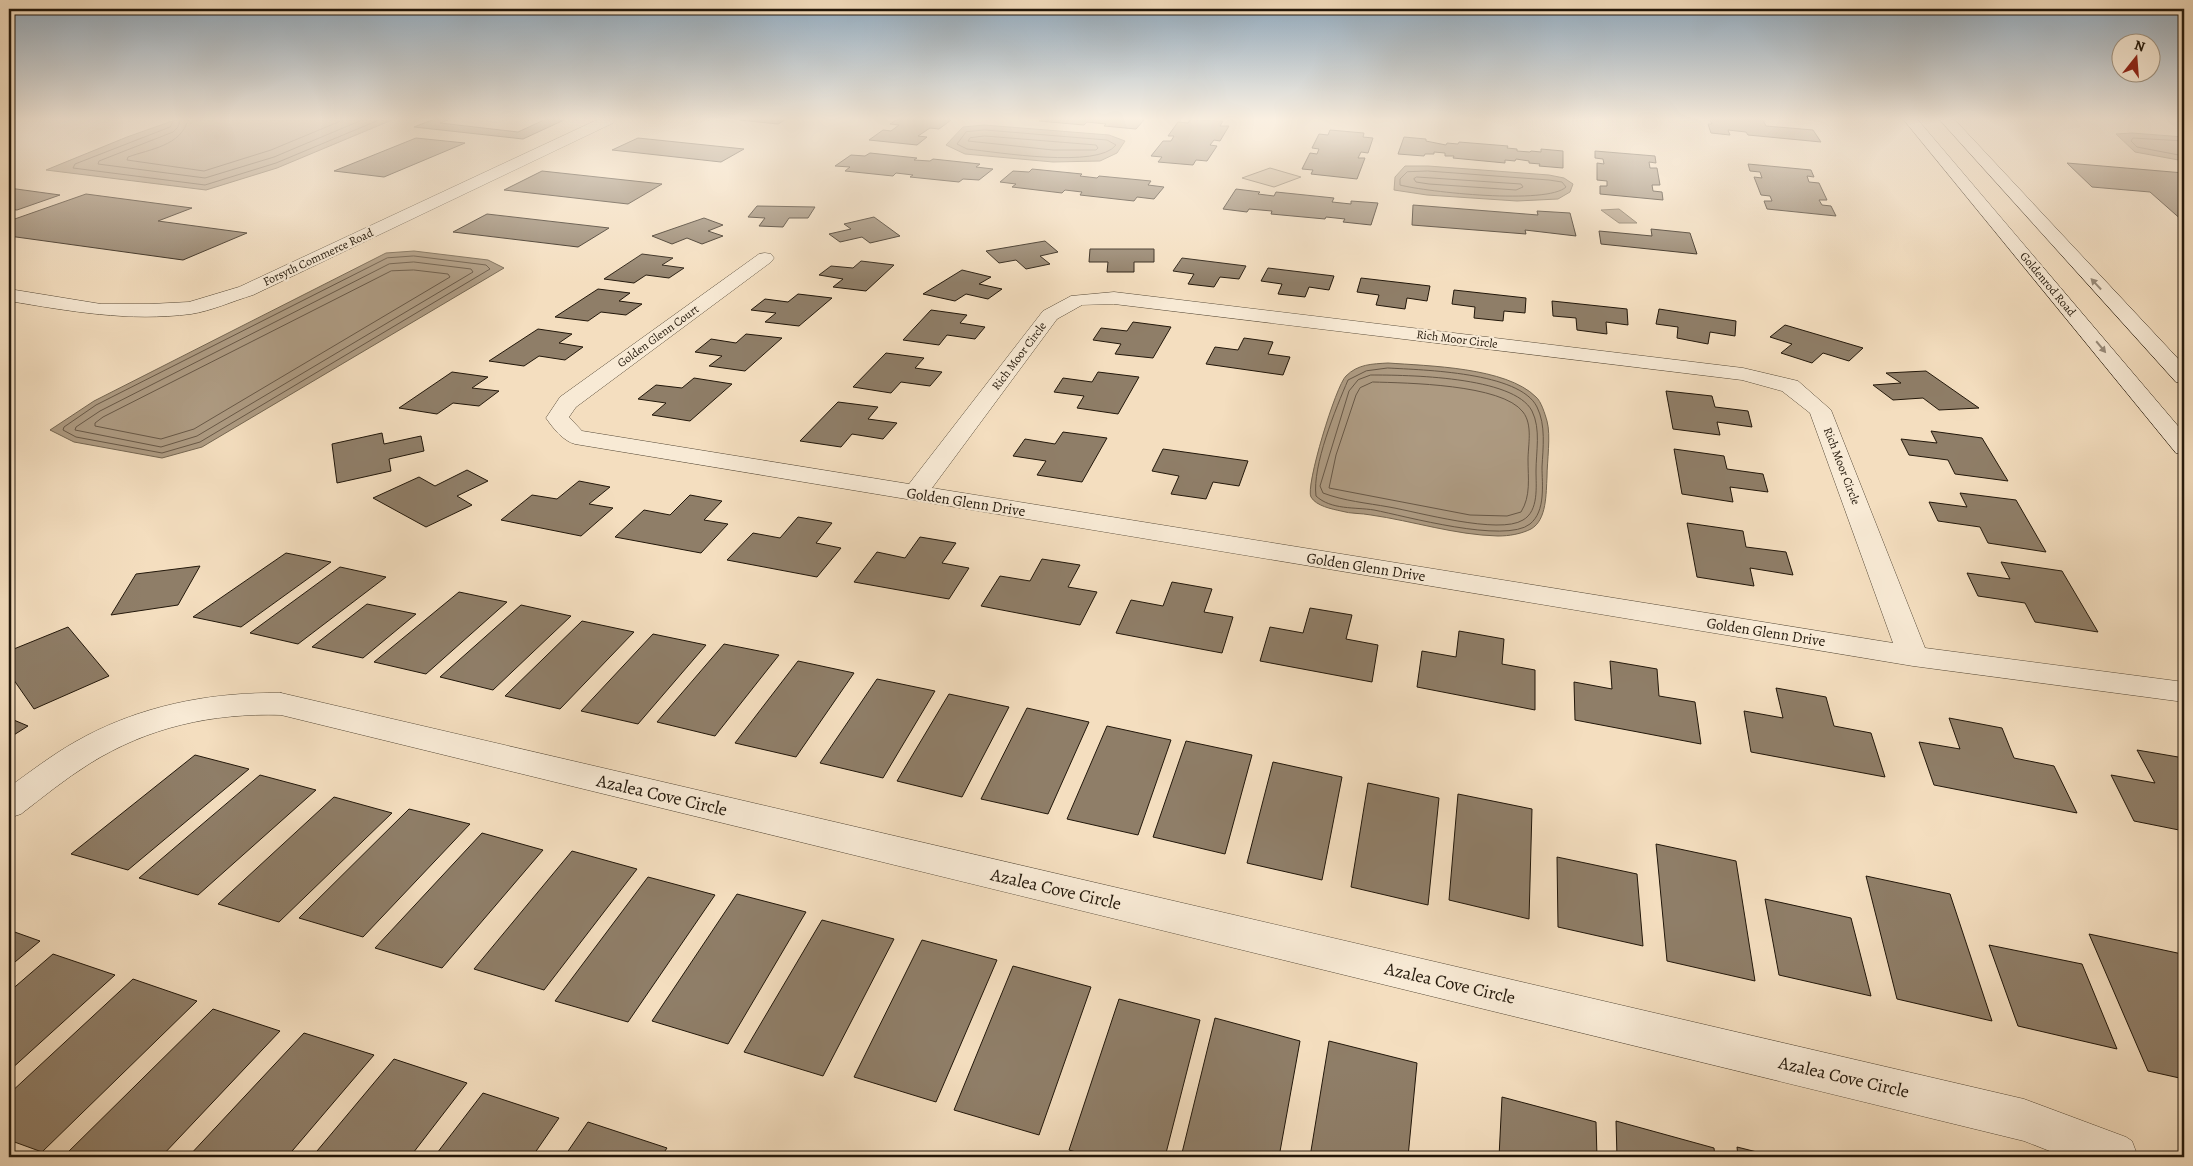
<svg xmlns="http://www.w3.org/2000/svg" width="2193" height="1166" viewBox="0 0 2193 1166" font-family="Alegreya,serif">
<style>
.green{fill:#d0bca0;stroke:#796a55}
.water{fill:#ad9a81;stroke:#756651}
.lines{fill:none;stroke-linecap:round;stroke-linejoin:round}
.shore{stroke:#685846;stroke-width:1}
.building{fill:#8f7e68;stroke:#22170a}
.minor-casing{stroke:#564937;stroke-width:1}
.secondary-casing{stroke:#22170a;stroke-width:1}
.minor{fill:#f8ead5;fill-rule:evenodd}
.secondary{fill:#f8ead5;fill-rule:evenodd}
.oneway{fill:#988b7a}
.labels{text-anchor:middle;dominant-baseline:central;stroke-width:4.5;stroke-linejoin:round;paint-order:stroke}
.far-street-label{font-size:12px;fill:#22170a;stroke:#f8ead5}
.street-label{font-size:15px;fill:#22170a;stroke:#f8ead5}
.near-street-label{font-size:18px;fill:#22170a;stroke:#f8ead5}
</style>
<rect width="100%" height="100%" fill="#f4debf"/>
<filter id="stains"><feTurbulence type="fractalNoise" baseFrequency=".004" numOctaves="4"/><feColorMatrix values="0 0 0 0 .2 0 0 0 0 .09 0 0 0 0 .02 0 0 0 .5 -.17"/></filter>
<radialGradient id="worn" r=".72"><stop offset=".6" stop-color="#630" stop-opacity="0"/><stop offset="1" stop-color="#630" stop-opacity=".3"/></radialGradient>
<polygon class="green" points="1270,168 1301,177 1274,187 1242,178"/>
<g class="water">
<polygon points="175,120 392,120 277,168 206,190 46,170 127,137"/>
<polygon points="984,125 1109,135 1125,141 1117,153 1100,161 1053,162 965,154 946,145 963,127"/>
<polygon points="2132,133 2184,137 2184,161 2135,152 2116,134"/>
<polygon points="1405,166 1428,166 1549,175 1564,178 1573,184 1570,192 1558,199 1517,201 1427,195 1394,190 1395,177"/>
<polygon points="1619,209 1637,223 1619,223 1601,210"/>
<polygon points="414,251 488,260 504,268 202,447 162,458 74,442 50,430 94,401 386,253"/>
<path d="M1388,363C1428,366 1506,367 1536,397C1541,401 1545,414 1547,421C1551,435 1547,462 1547,477C1546,493 1547,520 1531,529C1521,534 1509,536 1498,536C1455,535 1413,521 1371,515C1361,513 1351,514 1341,511C1332,509 1316,506 1311,497C1305,487 1336,385 1346,376C1358,364 1372,364 1388,363Z"/>
</g>
<g class="lines">
<g class="shore">
<polyline points="174,120 170,127 75,164 73,168 205,185 276,163 379,120"/>
<polyline points="180,120 178,127 173,132 99,161 98,164 205,178 274,157 362,120"/>
<path d="M188,120C181,146 150,149 128,157L127,160L204,171L271,150L343,120"/>
<path d="M985,130L1107,140L1116,145C1098,169 997,152 967,149L957,144L966,132Z"/>
<polygon points="985,136 1096,145 1098,148 1096,150 1053,150 968,141 970,138"/>
<polyline points="2184,141 2133,138 2131,141 2137,147 2184,156"/>
<path d="M1428,171L1549,180L1562,182L1566,187C1547,205 1427,192 1400,185V179L1407,172Z"/>
<polygon points="1417,177 1521,184 1523,187 1516,190 1429,184 1416,182 1414,179"/>
<polygon points="414,256 486,265 490,269 200,442 162,453 76,437 63,430 64,427 96,405 387,258"/>
<polygon points="414,262 471,269 473,272 197,436 161,447 75,430 76,427 100,411 389,264"/>
<polygon points="414,270 448,274 450,277 194,429 161,439 95,426 95,423 103,417 391,271"/>
<path d="M1388,368C1423,370 1520,372 1537,407C1546,425 1543,448 1542,467C1542,484 1546,511 1530,524C1505,544 1405,516 1374,510C1355,507 1331,510 1316,496C1312,466 1336,408 1348,380L1366,371Z"/>
<path d="M1371,375C1406,375 1514,376 1532,411C1541,429 1536,452 1536,471C1536,486 1539,511 1523,520C1499,535 1418,512 1389,507C1367,503 1344,501 1323,493L1320,486L1349,391L1358,380Z"/>
<path d="M1373,382C1406,383 1502,384 1523,412C1533,425 1528,445 1528,460C1528,478 1531,496 1521,512L1507,516L1470,515L1329,488L1336,455L1356,395L1360,388Z"/>
</g>
</g>
<g class="building">
<polygon points="432,120 448,120 440,123 518,132 544,120 564,120 523,139 414,127"/>
<polygon points="740,120 785,120 778,124"/>
<polygon points="896,120 951,120 939,129 930,128 918,136 927,137 917,145 869,140 883,130 891,131 899,125 890,124"/>
<polygon points="1040,120 1144,120 1136,129 1104,126 1106,124 1087,122 1084,125 1039,121"/>
<polygon points="1190,120 1223,121 1220,126 1229,126 1220,141 1214,140 1210,145 1217,146 1207,161 1196,160 1193,165 1158,162 1162,157 1151,156 1163,141 1171,141 1174,136 1168,136 1178,122 1188,123"/>
<polygon points="1710,120 1763,120 1766,126 1813,130 1821,142 1748,135 1746,132 1728,130 1730,135 1711,133 1708,124 1712,124"/>
<polygon points="1330,130 1364,133 1363,137 1373,138 1368,153 1361,152 1358,158 1365,158 1357,179 1311,174 1313,170 1302,169 1310,153 1317,154 1319,149 1312,148 1319,134 1328,135"/>
<polygon points="1404,137 1426,139 1426,141 1446,145 1447,143 1458,144 1459,142 1508,146 1507,148 1517,149 1517,151 1530,152 1531,151 1541,152 1541,149 1563,151 1563,168 1539,166 1540,164 1529,163 1529,161 1516,159 1515,161 1505,160 1505,163 1453,158 1454,156 1445,156 1445,153 1434,152 1434,154 1425,154 1424,156 1398,154"/>
<polygon points="416,138 465,143 384,177 334,171"/>
<polygon points="638,138 744,149 721,162 612,150"/>
<polygon points="1595,151 1655,156 1656,163 1649,162 1650,168 1657,168 1660,185 1652,185 1653,191 1662,192 1663,200 1600,194 1600,186 1607,186 1607,181 1597,180 1597,163 1604,164 1603,159 1595,158"/>
<polygon points="870,153 917,158 914,160 930,161 933,159 980,164 976,167 993,169 979,180 963,179 959,182 910,177 913,175 896,173 893,176 845,171 850,167 835,166 851,155 865,156"/>
<polygon points="2067,163 2184,173 2184,222 2150,192 2092,187"/>
<polygon points="1748,164 1811,170 1814,177 1807,176 1809,182 1819,183 1827,200 1819,200 1822,205 1831,206 1836,216 1767,209 1764,201 1772,201 1770,196 1761,195 1754,177 1762,178 1760,172 1750,171"/>
<polygon points="1032,169 1082,174 1080,176 1097,178 1099,176 1151,181 1148,185 1164,187 1154,199 1137,197 1134,201 1080,195 1082,192 1065,190 1062,193 1012,187 1016,184 1000,182 1013,171 1029,172"/>
<polygon points="542,171 662,184 628,204 504,190"/>
<polygon points="9,188 60,195 17,210 9,209"/>
<polygon points="1236,189 1260,192 1258,194 1274,196 1276,192 1334,198 1332,202 1351,204 1351,201 1378,203 1371,225 1343,222 1345,219 1326,217 1325,219 1271,214 1272,211 1249,209 1247,212 1223,209"/>
<polygon points="86,194 192,208 158,221 247,233 183,260 9,236 9,221"/>
<polygon points="1413,205 1538,215 1537,211 1570,213 1576,236 1525,230 1526,234 1412,225"/>
<polygon points="757,206 815,207 808,218 789,218 783,227 759,226 765,218 748,217"/>
<polygon points="487,214 609,228 578,247 453,232"/>
<polygon points="874,217 900,236 870,243 862,237 840,242 829,234 851,229 844,224"/>
<polygon points="704,218 723,225 708,231 723,236 702,244 687,238 672,244 652,236"/>
<polygon points="1651,229 1690,233 1697,254 1601,244 1599,231 1652,236"/>
<polygon points="1045,241 1058,252 1040,256 1050,264 1026,269 1016,260 999,263 986,251"/>
<polygon points="1090,249 1154,249 1154,262 1134,262 1134,272 1107,272 1108,262 1089,262"/>
<polygon points="642,254 673,258 662,265 684,268 669,278 646,275 634,283 604,279"/>
<polygon points="1182,258 1246,266 1239,279 1220,277 1214,287 1188,284 1194,274 1173,271"/>
<polygon points="861,261 894,265 866,291 833,287 843,279 819,275 831,266 853,268"/>
<polygon points="1268,268 1334,276 1329,290 1309,287 1305,297 1278,294 1282,284 1261,281"/>
<polygon points="962,270 991,277 979,284 1002,289 988,299 966,294 955,301 923,294"/>
<polygon points="1361,278 1430,286 1427,301 1407,298 1405,309 1376,305 1379,295 1357,292"/>
<polygon points="598,289 630,293 619,301 642,304 626,315 601,312 588,321 555,317"/>
<polygon points="1454,290 1526,298 1525,313 1504,311 1503,321 1474,318 1475,307 1452,304"/>
<polygon points="798,294 832,298 799,326 765,322 776,313 751,310 765,299 788,302"/>
<polygon points="1552,301 1627,309 1628,325 1606,322 1607,334 1577,330 1576,318 1553,316"/>
<polygon points="1659,309 1736,321 1735,336 1710,332 1708,344 1677,338 1678,327 1656,324"/>
<polygon points="931,310 967,315 960,323 985,327 975,339 947,335 939,345 903,340"/>
<polygon points="1133,322 1171,327 1153,358 1115,354 1121,344 1093,340 1101,328 1127,331"/>
<polygon points="1785,325 1863,348 1849,361 1823,353 1812,363 1781,353 1792,344 1770,337"/>
<polygon points="538,329 572,334 559,343 583,347 565,360 539,356 524,366 489,361"/>
<polygon points="746,334 782,338 745,371 709,366 722,356 695,352 711,339 736,343"/>
<polygon points="1244,338 1273,342 1268,354 1290,357 1283,375 1206,364 1215,347 1238,350"/>
<polygon points="886,353 924,358 915,368 942,372 930,386 901,382 891,393 853,387"/>
<polygon points="1926,371 1979,408 1939,410 1923,398 1893,400 1873,385 1901,383 1886,373"/>
<polygon points="452,372 488,377 472,388 499,391 479,406 453,403 437,414 399,408"/>
<polygon points="1098,372 1139,377 1118,414 1077,408 1084,396 1054,392 1063,378 1092,382"/>
<polygon points="694,378 732,384 690,421 652,415 666,403 638,399 656,385 682,388"/>
<polygon points="1666,391 1712,396 1715,407 1748,411 1752,427 1717,422 1720,435 1673,429"/>
<polygon points="838,402 878,407 868,419 897,423 883,439 852,434 841,447 800,441"/>
<polygon points="1931,431 1982,438 2008,481 1955,474 1948,460 1909,455 1901,439 1937,443"/>
<polygon points="1063,432 1107,438 1082,482 1037,475 1046,461 1013,456 1025,439 1055,444"/>
<polygon points="382,433 384,444 421,436 424,451 389,459 391,471 337,483 332,444"/>
<polygon points="1163,449 1248,461 1239,486 1213,482 1206,499 1171,494 1179,476 1152,471"/>
<polygon points="1674,449 1724,456 1727,469 1763,474 1768,492 1730,487 1733,502 1682,494"/>
<polygon points="467,470 488,481 457,496 472,505 426,527 373,498 419,477 435,486"/>
<polygon points="579,481 610,487 589,504 613,508 581,536 501,520 532,495 557,499"/>
<polygon points="1960,493 2016,500 2046,552 1988,543 1980,527 1938,521 1929,502 1967,507"/>
<polygon points="690,495 722,501 704,520 728,524 701,553 615,537 644,510 670,515"/>
<polygon points="798,517 832,523 816,543 841,548 817,577 727,560 753,533 780,538"/>
<polygon points="1687,523 1743,531 1746,547 1786,552 1793,575 1750,568 1754,586 1697,577"/>
<polygon points="920,537 956,543 942,563 969,568 949,599 854,582 877,552 905,558"/>
<polygon points="286,553 331,562 241,627 193,617"/>
<polygon points="1042,559 1080,565 1068,587 1097,592 1080,625 981,606 1000,576 1030,581"/>
<polygon points="2001,562 2062,571 2098,632 2035,622 2025,603 1978,596 1967,573 2010,579"/>
<polygon points="200,566 178,605 111,615 136,574"/>
<polygon points="340,567 386,577 298,644 250,633"/>
<polygon points="1172,582 1212,589 1204,612 1233,617 1222,653 1116,633 1131,600 1163,606"/>
<polygon points="459,592 507,602 426,674 374,662"/>
<polygon points="367,604 416,614 363,658 312,647"/>
<polygon points="521,605 571,616 493,690 440,677"/>
<polygon points="1310,608 1352,615 1346,639 1378,645 1372,682 1260,661 1270,627 1303,633"/>
<polygon points="582,621 634,632 560,709 505,696"/>
<polygon points="68,627 109,676 34,709 9,673 9,651"/>
<polygon points="1459,631 1504,639 1502,664 1535,670 1535,710 1417,687 1422,651 1456,657"/>
<polygon points="653,634 706,645 638,724 581,711"/>
<polygon points="724,644 779,655 715,736 657,722"/>
<polygon points="798,661 854,673 796,757 735,743"/>
<polygon points="1610,661 1657,669 1659,696 1695,702 1701,744 1575,720 1574,682 1612,689"/>
<polygon points="877,679 935,691 883,778 820,763"/>
<polygon points="1776,688 1826,697 1834,726 1871,733 1885,777 1751,752 1744,711 1783,718"/>
<polygon points="949,694 1009,707 962,797 897,781"/>
<polygon points="1027,708 1089,722 1048,814 981,799"/>
<polygon points="9,718 28,726 9,738"/>
<polygon points="1949,718 2002,728 2014,758 2054,766 2077,813 1934,785 1919,742 1960,749"/>
<polygon points="1107,726 1171,740 1138,835 1067,819"/>
<polygon points="1186,741 1252,755 1225,854 1153,837"/>
<polygon points="2137,750 2184,758 2184,831 2134,821 2111,775 2155,783"/>
<polygon points="195,755 249,769 128,870 71,854"/>
<polygon points="1273,762 1342,777 1322,880 1247,863"/>
<polygon points="260,775 316,790 198,895 139,878"/>
<polygon points="1368,783 1439,798 1428,905 1351,887"/>
<polygon points="1458,794 1532,809 1529,919 1449,900"/>
<polygon points="334,797 392,813 279,922 218,904"/>
<polygon points="409,809 470,824 363,937 299,918"/>
<polygon points="482,833 543,850 442,968 375,948"/>
<polygon points="1656,844 1736,861 1755,981 1667,961"/>
<polygon points="572,851 637,869 544,990 474,969"/>
<polygon points="1557,857 1637,874 1643,946 1558,927"/>
<polygon points="1866,876 1950,894 1992,1021 1897,999"/>
<polygon points="648,877 715,895 628,1022 555,1001"/>
<polygon points="737,894 806,912 728,1044 652,1021"/>
<polygon points="1765,899 1851,918 1871,996 1779,975"/>
<polygon points="822,920 894,939 823,1076 744,1052"/>
<polygon points="9,930 40,941 9,967"/>
<polygon points="2089,934 2182,954 2184,958 2184,1079 2148,1071"/>
<polygon points="922,940 997,960 936,1102 854,1077"/>
<polygon points="1989,945 2082,964 2117,1049 2018,1026"/>
<polygon points="53,954 115,975 9,1071 9,992"/>
<polygon points="1013,966 1091,987 1039,1135 954,1110"/>
<polygon points="133,979 197,1001 42,1152 9,1140 9,1094"/>
<polygon points="1119,999 1200,1020 1165,1157 1093,1157 1069,1150"/>
<polygon points="213,1009 280,1031 161,1157 63,1157"/>
<polygon points="1215,1018 1300,1041 1279,1157 1181,1157"/>
<polygon points="304,1033 374,1055 287,1157 188,1157"/>
<polygon points="1329,1041 1417,1063 1408,1157 1310,1157"/>
<polygon points="394,1059 467,1083 410,1157 312,1157"/>
<polygon points="483,1093 559,1118 532,1157 434,1157"/>
<polygon points="1502,1097 1596,1122 1597,1157 1499,1157"/>
<polygon points="1616,1121 1714,1148 1715,1157 1617,1157"/>
<polygon points="588,1122 667,1148 661,1157 564,1157"/>
<polygon points="1737,1147 1777,1157 1738,1157"/>
</g>
<g class="lines">
<defs>
<g id="minor">
<path d="M597,120H615L613,123L253,295C233,301 211,311 191,314C129,322 69,311 9,301V289L101,304H150L189,302L239,287Z"/>
<path d="M765,253L771,254L774,258L771,262L576,407L569,417L582,431L909,484L1043,311L1071,296L1114,292L1743,368L1798,381L1831,410L1925,648L2184,682V702L1913,666L575,444C563,441 553,428 546,418L560,397L759,254ZM1114,304L1742,380L1782,391L1810,413L1893,643L932,488L1057,319L1082,305Z"/>
<path d="M281,693L2024,1099L2126,1137L2132,1141L2138,1157H2065L2024,1141L281,715C212,713 148,727 89,764C65,779 43,797 21,814L9,818V787C30,772 52,755 75,742C138,706 209,692 281,693Z"/>
</g>
<g id="secondary">
<polygon points="1904,120 1918,120 2184,433 2184,455 2176,453"/>
<polygon points="1940,120 1955,120 2184,365 2184,383 2176,382"/>
</g>
</defs>
<use href="#minor" class="minor-casing"/>
<use href="#secondary" class="secondary-casing"/>
<use href="#minor" class="minor"/>
<use href="#secondary" class="secondary"/>
</g>
<defs><path id="oneway-solid" d="M-6-.8H1V-3.2L6.5 0L1 3.2V.8H-6Z" transform="scale(1.25)"/></defs>
<g class="oneway">
<use href="#oneway-solid" transform="translate(2096 284) rotate(-133)"/>
<use href="#oneway-solid" transform="translate(2101 347) rotate(50)"/>
</g>
<linearGradient id="sky" x2="0" y2="1"><stop stop-color="#90aabf"/><stop offset="0.42" stop-color="#faf0e2"/><stop offset="1" stop-color="#faf0e2" stop-opacity="0"/></linearGradient>
<rect width="2193" height="283" fill="url(#sky)"/>
<g class="labels">
<g class="far-street-label">
<text transform="translate(318 257) rotate(-25)">Forsyth Commerce Road</text>
<text transform="translate(2048 284) rotate(50)">Goldenrod Road</text>
<text transform="translate(658 336) rotate(-36)">Golden Glenn Court</text>
<text transform="translate(1457 339) rotate(7)">Rich Moor Circle</text>
<text transform="translate(1019 356) rotate(-53)">Rich Moor Circle</text>
<text transform="translate(1842 466) rotate(69)">Rich Moor Circle</text>
</g>
<g class="street-label">
<text transform="translate(966 502) rotate(9)">Golden Glenn Drive</text>
<text transform="translate(1366 567) rotate(9)">Golden Glenn Drive</text>
<text transform="translate(1766 632) rotate(9)">Golden Glenn Drive</text>
</g>
<g class="near-street-label">
<text transform="translate(662 795) rotate(13)">Azalea Cove Circle</text>
<text transform="translate(1056 889) rotate(13)">Azalea Cove Circle</text>
<text transform="translate(1450 983) rotate(13)">Azalea Cove Circle</text>
<text transform="translate(1844 1077) rotate(13)">Azalea Cove Circle</text>
</g>
</g>
<rect width="2193" height="1166" fill="none" stroke="#f4debf" stroke-width="30"/>
<rect x="10" y="10" width="2173" height="1146" fill="none" stroke="#22170a" stroke-width="2.5"/>
<rect x="15" y="15" width="2163" height="1136" fill="none" stroke="#22170a"/>
<g transform="translate(2136 58) rotate(17)"><circle r="24" fill="#f8ead5" stroke="#a29684"/>
<path d="M0-4L9 19L0 12L-9 19Z" fill="#8f2418"/>
<text y="-8" font-size="14" font-weight="bold" text-anchor="middle" fill="#22170a">N</text>
</g>
<rect width="100%" height="100%" filter="url(#stains)"/>
<rect width="100%" height="100%" fill="url(#worn)"/>
</svg>
